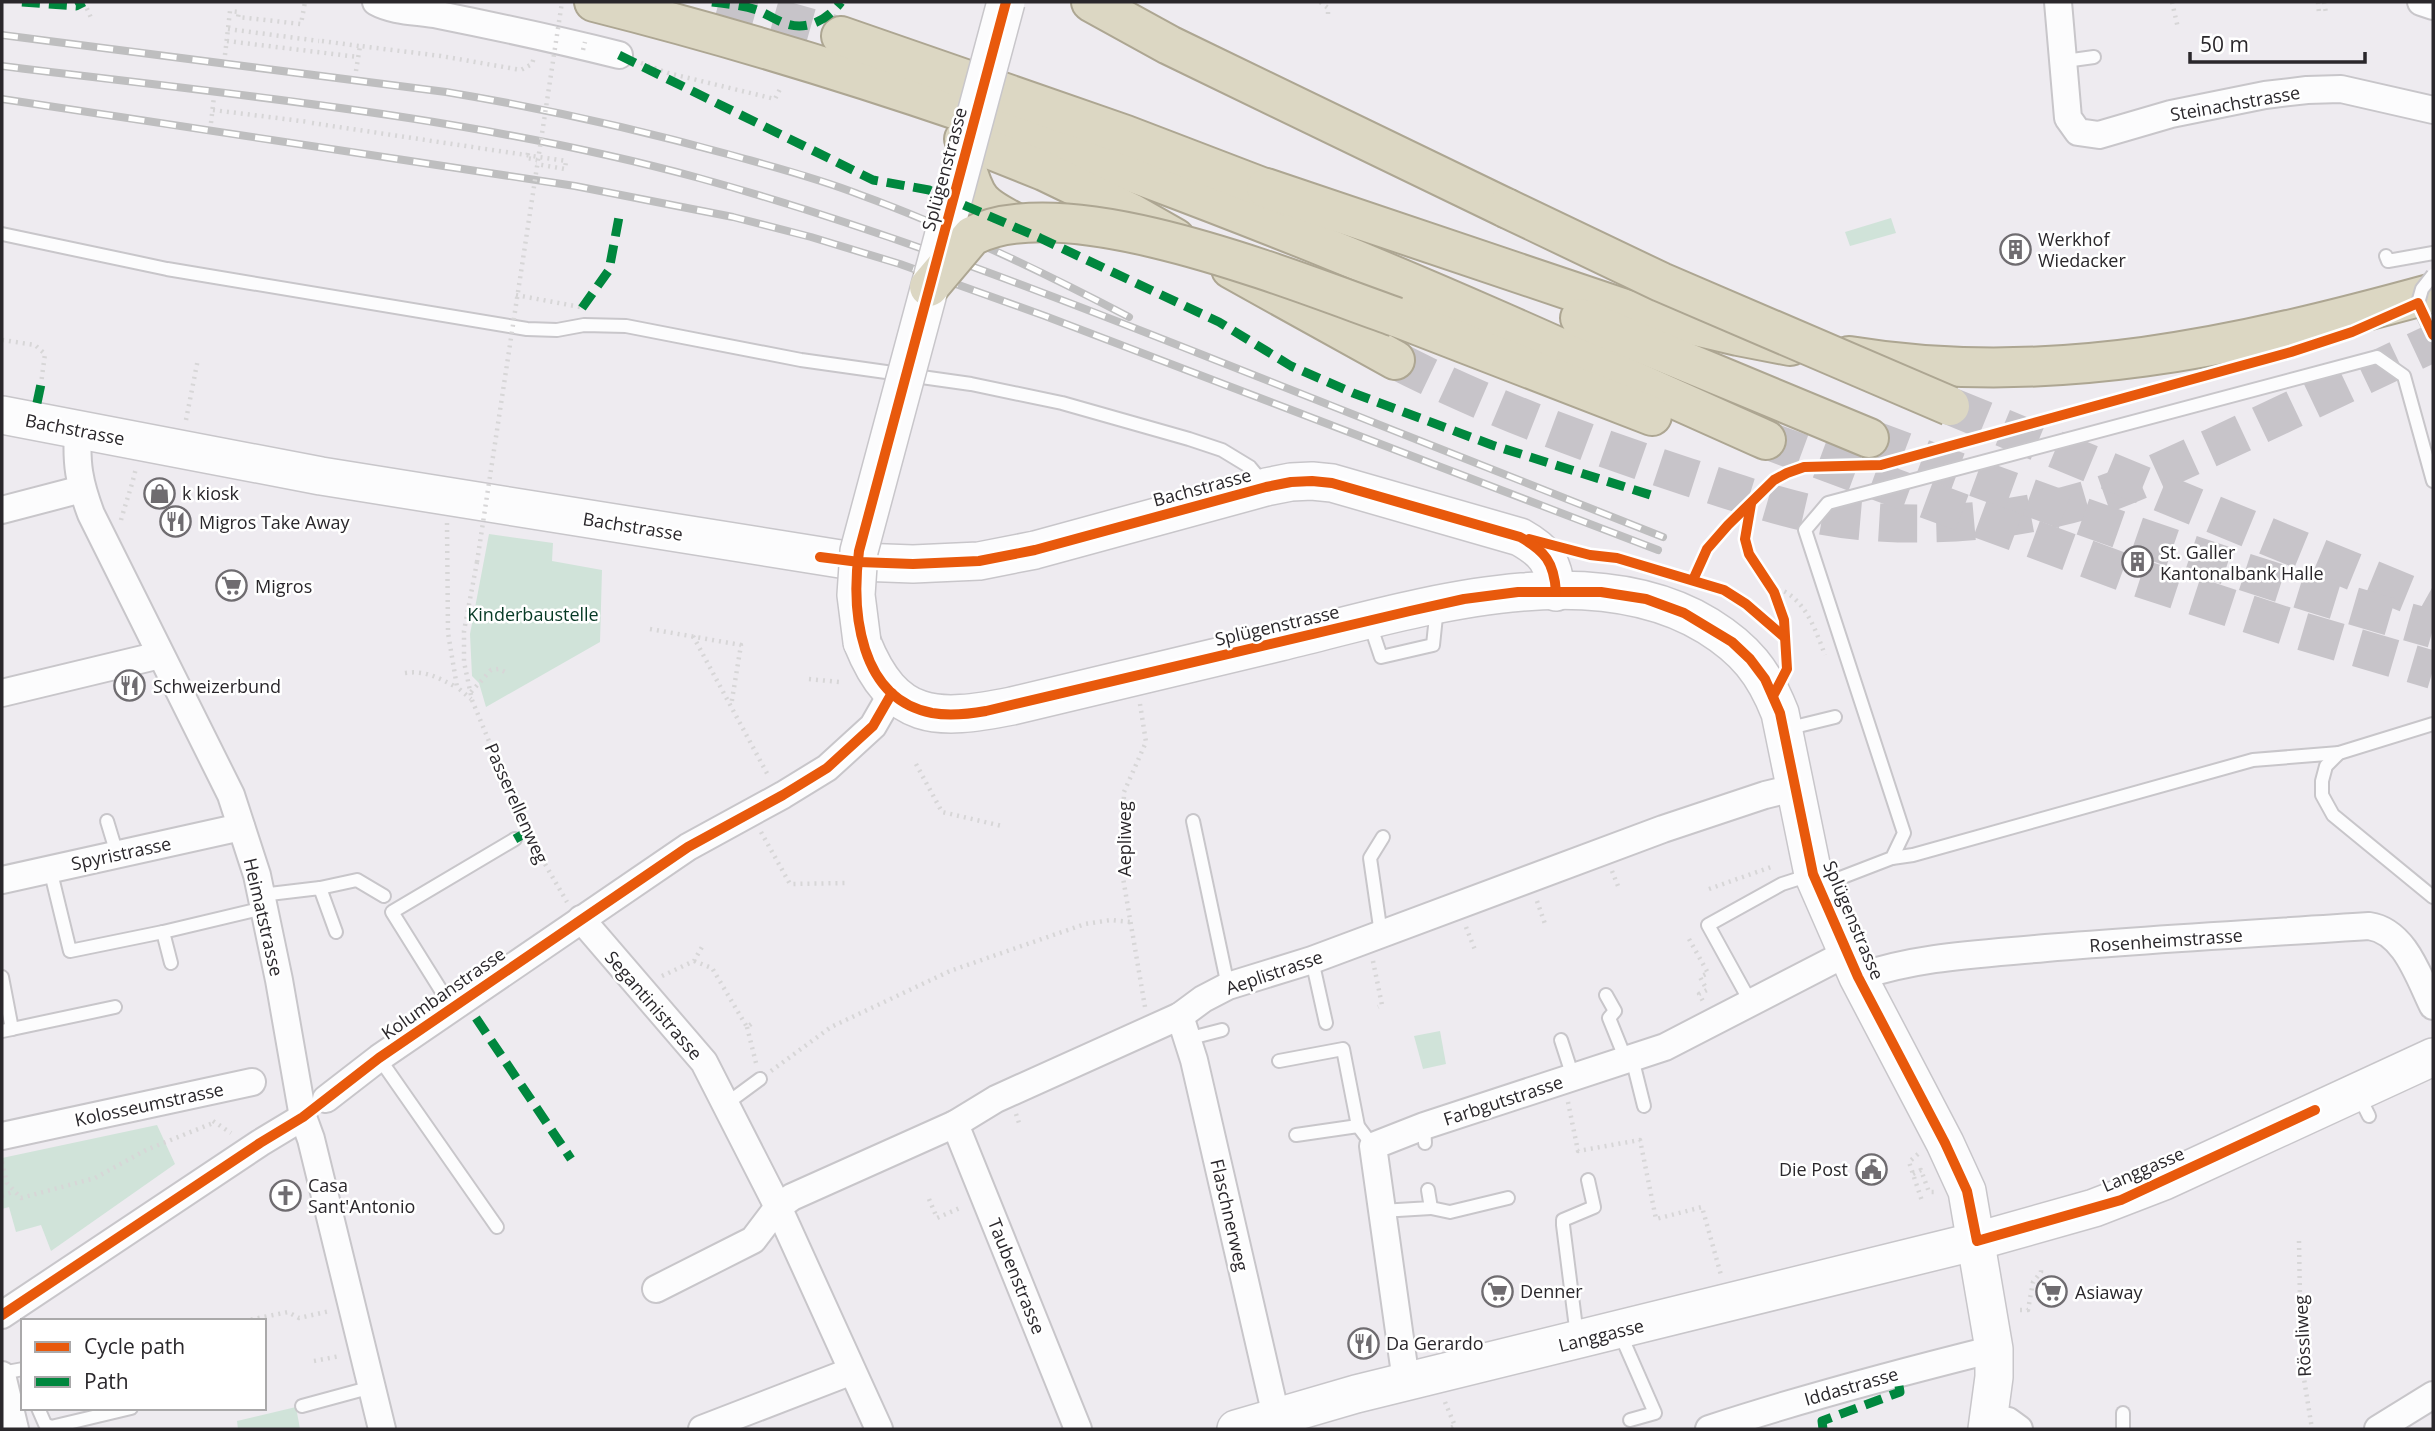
<svg xmlns="http://www.w3.org/2000/svg" width="2435" height="1431" viewBox="0 0 2435 1431" font-family="'Open Sans',sans-serif">
<style>
.green{fill:#d0e3d9}
.lines{fill:none;stroke-linecap:round;stroke-linejoin:round}
.highway-tunnel{stroke:#c7c4c9;stroke-width:38;stroke-dasharray:38 19;stroke-linecap:butt}
.lane-casing{stroke:#c8c6ca;stroke-width:16}
.street-casing{stroke:#c8c6ca;stroke-width:30}
.secondary-casing{stroke:#c8c6ca;stroke-width:40}
.highway-casing{stroke:#ada692;stroke-width:42}
.path{stroke:#d7d6d7;stroke-width:4.5;stroke-dasharray:2 5;stroke-linecap:butt}
.lane{stroke:#fcfcfd;stroke-width:12}
.street{stroke:#fcfcfd;stroke-width:26}
.secondary{stroke:#fcfcfd;stroke-width:37}
.highway{stroke:#dcd7c3;stroke-width:38}
.rail-casing{stroke:#bebebf;stroke-width:8}
.rail{stroke:#fff;stroke-width:5;stroke-dasharray:16;stroke-linecap:butt}
.lane-bridge-casing{stroke:#c8c6ca;stroke-width:16;stroke-linecap:butt}
.secondary-bridge-casing{stroke:#c8c6ca;stroke-width:40;stroke-linecap:butt}
.highway-bridge-casing{stroke:#ada692;stroke-width:42;stroke-linecap:butt}
.path-bridge{stroke:#d7d6d7;stroke-width:4.5;stroke-dasharray:2 5;stroke-linecap:butt}
.lane-bridge{stroke:#fcfcfd;stroke-width:12}
.secondary-bridge{stroke:#fcfcfd;stroke-width:37}
.highway-bridge{stroke:#dcd7c3;stroke-width:38}
.quiet{stroke:#00873e;stroke-width:9;stroke-dasharray:18 9;stroke-linecap:butt}
.cycleway-casing{stroke:#fff;stroke-width:15}
.cycleway{stroke:#e8590c;stroke-width:10}
.labels{text-anchor:middle;dominant-baseline:central;stroke-width:5;stroke-linejoin:round;paint-order:stroke}
.street-label{font-size:18px;fill:#2a272b;stroke:#fff}
.poi-label{font-size:18px;fill:#2a272b;stroke:#fff;text-anchor:start}
.park-label{font-size:18px;fill:#073a25;stroke:#fff}
</style>
<rect width="100%" height="100%" fill="#eeebf0"/>
<g class="green">
<polygon points="1891,218 1896,233 1850,246 1845,232"/>
<polygon points="489,534 553,543 552,561 602,570 600,642 486,707 479,683 472,676 470,634"/>
<polygon points="1440,1031 1446,1064 1423,1069 1414,1036"/>
<polygon points="157,1125 175,1164 51,1251 41,1225 16,1232 9,1207 2,1209 2,1158"/>
<polygon points="296,1407 300,1429 238,1429 237,1421"/>
</g>
<g class="lines">
<g class="highway-tunnel">
<polyline points="719,2 841,36"/>
<path d="M1395,360C1489,408 1588,444 1688,477C1744,495 1801,516 1860,521C1939,528 2020,521 2096,497C2135,484 2175,464 2213,447C2286,413 2360,377 2433,343"/>
<polyline points="1950,406 2408,594 2433,608"/>
<path d="M1869,438C2055,508 2242,576 2433,629"/>
<polyline points="1766,440 2139,578 2301,631 2433,670"/>
</g>
<defs>
<g id="lane">
<polyline points="2065,61 2094,57"/>
<polyline points="2,234 167,269 527,329 557,330 584,325 626,326 801,360 971,384 1062,403 1189,439 1222,450 1250,467 1264,484"/>
<polyline points="2386,256 2388,261 2433,253"/>
<polyline points="2418,303 2433,335"/>
<polyline points="1370,624 1381,657 1433,645 1437,607"/>
<polyline points="2433,724 2339,753 2326,766 2322,781 2322,795 2333,815 2433,897"/>
<polyline points="1786,729 1835,717"/>
<polyline points="107,821 117,854"/>
<polyline points="1193,821 1228,986"/>
<polyline points="1892,858 1913,855 2253,760 2339,753"/>
<polyline points="50,869 70,951 163,932"/>
<polyline points="1822,885 1892,858 1904,833 1805,530 1828,503 2377,357 2404,376 2433,481"/>
<polyline points="320,888 357,880 384,896"/>
<polyline points="261,895 320,888 336,932"/>
<polyline points="1381,934 1370,858 1383,837"/>
<polyline points="1312,960 1326,1023"/>
<polyline points="171,963 163,932 264,908"/>
<polyline points="2,977 12,1029 2,1031"/>
<polyline points="1606,995 1615,1011 1609,1018 1626,1060"/>
<polyline points="1751,1003 1708,925 1782,884 1810,875"/>
<polyline points="452,1008 392,912 515,839"/>
<polyline points="12,1029 115,1007"/>
<polyline points="1187,1039 1222,1030"/>
<polyline points="1561,1040 1573,1077"/>
<polyline points="379,1058 497,1227"/>
<polyline points="1632,1058 1644,1106"/>
<polyline points="1279,1061 1343,1049 1358,1126 1373,1146"/>
<polyline points="2358,1094 2369,1116"/>
<polyline points="726,1104 760,1079"/>
<polyline points="1424,1126 1425,1143"/>
<polyline points="1296,1135 1358,1126"/>
<polyline points="1431,1208 1450,1212 1508,1198"/>
<polyline points="1381,1211 1431,1208 1428,1190"/>
<polyline points="1619,1331 1655,1413 1630,1420"/>
<polyline points="1577,1336 1563,1225 1563,1220 1594,1207 1588,1180"/>
<polyline points="2,1373 23,1369"/>
<polyline points="302,1406 372,1387"/>
<polyline points="38,1408 45,1424 51,1427 131,1408"/>
<polyline points="2123,1429 2123,1413"/>
</g>
<g id="street">
<path d="M376,2C394,12 419,11 439,15C499,27 559,40 619,55"/>
<polyline points="2058,2 2068,118 2078,132 2099,135 2171,114 2265,95 2307,90 2341,89 2433,110"/>
<polyline points="2421,2 2433,6"/>
<path d="M78,431C76,464 79,482 91,514L231,795L257,875L279,980L303,1117L311,1139L382,1429"/>
<polyline points="2,510 82,489"/>
<polyline points="2,693 160,655"/>
<polyline points="2,880 241,827"/>
<polyline points="581,919 704,1062 778,1207 879,1429"/>
<path d="M1858,977C1918,956 1983,954 2046,948C2154,939 2262,933 2369,926C2405,931 2419,978 2433,1006"/>
<polyline points="1180,1016 1194,1060 1276,1416"/>
<polyline points="326,1099 379,1058 688,847 783,795 827,768 873,726 892,693"/>
<polyline points="955,1124 1078,1429"/>
<polyline points="2,1136 252,1082"/>
<polyline points="656,1289 753,1240 778,1207 792,1197 955,1124 996,1099 1180,1016 1203,999 1228,986 1312,960 1663,829 1765,795 1794,788"/>
<polyline points="2,1315 260,1143 303,1117"/>
<polyline points="2,1375 15,1429"/>
<polyline points="1406,1381 1373,1146 1424,1126 1665,1047 1847,953"/>
<polyline points="1990,1417 2008,1421 2019,1429"/>
<polyline points="702,1429 852,1371"/>
<path d="M1709,1429C1803,1398 1898,1373 1994,1349"/>
<polyline points="2378,1429 2433,1395"/>
</g>
<g id="secondary">
<path d="M2,415L321,476L859,562L913,564L979,561L1035,550L1266,487L1291,482L1312,481L1332,483L1520,537C1545,551 1554,562 1556,592"/>
<path d="M862,642C894,722 936,721 1012,706C1102,685 1191,663 1280,642C1408,611 1587,552 1708,626C1745,649 1764,672 1780,713L1813,874L1858,977L1945,1143L1967,1191L1994,1349V1377L1987,1429"/>
<polyline points="1236,1429 1356,1394 1977,1241 2094,1208 2164,1181 2433,1057"/>
</g>
<g id="highway">
<path d="M594,2C844,65 1088,152 1327,248C1475,308 1620,375 1766,440"/>
<polyline points="1091,2 1169,45 1506,208"/>
<polyline points="841,36 1126,135 1288,197"/>
<polyline points="964,139 1044,171 1131,213 1175,238"/>
<path d="M964,160C977,201 978,204 1016,223"/>
<polyline points="1266,188 1628,310 1738,336 1790,346"/>
<polyline points="1231,269 1395,360"/>
<polyline points="1396,317 1652,416"/>
<polyline points="1580,318 1869,438"/>
<path d="M1849,356C2050,389 2240,346 2433,293"/>
</g>
</defs>
<use href="#lane" class="lane-casing"/>
<use href="#street" class="street-casing"/>
<use href="#secondary" class="secondary-casing"/>
<use href="#highway" class="highway-casing"/>
<g class="path">
<polyline points="84,2 92,20"/>
<polyline points="1320,2 1328,8 1328,18"/>
<polyline points="2172,2 2178,28"/>
<polyline points="2318,2 2319,13"/>
<polyline points="2324,2 2326,13"/>
<polyline points="228,29 319,41"/>
<polyline points="227,41 358,57"/>
<polyline points="322,41 359,46"/>
<polyline points="225,55 230,11 239,12 238,17 301,24 305,2"/>
<polyline points="641,63 668,73 775,99 780,89"/>
<polyline points="356,71 360,46 441,56 521,70 532,64 534,57"/>
<polyline points="213,110 309,122"/>
<polyline points="211,123 214,96"/>
<polyline points="312,123 566,161 565,169 536,164"/>
<polyline points="528,153 527,158 537,160"/>
<polyline points="516,295 580,307"/>
<polyline points="2,340 35,345 45,354 41,384"/>
<polyline points="186,420 198,359"/>
<path d="M121,520C126,502 132,486 136,468"/>
<polyline points="447,523 448,633 457,687 471,699"/>
<polyline points="477,562 464,631 464,662 472,700 524,826"/>
<path d="M1771,587C1776,589 1783,590 1787,593C1808,606 1817,634 1825,655"/>
<polyline points="650,629 741,645 731,706"/>
<polyline points="693,636 769,777"/>
<path d="M405,673C425,670 439,678 456,687"/>
<polyline points="809,679 839,682"/>
<polyline points="471,692 491,670 499,669 507,673"/>
<polyline points="1140,704 1146,742 1124,792 1122,872 1145,1007"/>
<polyline points="916,764 942,812 1002,826"/>
<polyline points="761,832 790,884 849,883"/>
<polyline points="531,840 567,902"/>
<polyline points="1612,871 1618,886"/>
<polyline points="1709,889 1774,866"/>
<polyline points="1537,901 1545,924"/>
<polyline points="1466,927 1475,950"/>
<polyline points="1689,939 1708,973 1700,977 1707,990 1699,994 1704,1003"/>
<polyline points="694,961 712,968 747,1027 754,1022"/>
<polyline points="1373,961 1382,1005 1378,1007"/>
<polyline points="662,976 694,961 702,947"/>
<polyline points="747,1027 756,1063"/>
<polyline points="771,1071 831,1027 950,971 1085,924 1111,920 1130,922"/>
<polyline points="1568,1102 1578,1151 1640,1140 1656,1219 1702,1207 1721,1275"/>
<polyline points="1016,1114 1020,1126"/>
<polyline points="213,1121 231,1133"/>
<polyline points="1918,1154 1909,1162 1922,1201"/>
<polyline points="2,1162 7,1183 21,1198 95,1178 146,1150 213,1123"/>
<polyline points="1913,1174 1921,1170 1929,1192 1935,1192"/>
<polyline points="2,1196 14,1191"/>
<polyline points="929,1199 937,1218 962,1207"/>
<polyline points="2299,1241 2301,1360 2312,1429"/>
<polyline points="2020,1310 2028,1310 2033,1282 2041,1272 2041,1266"/>
<polyline points="244,1321 288,1312 299,1318 330,1311"/>
<polyline points="314,1361 340,1356"/>
<polyline points="1445,1402 1455,1426 1448,1429"/>
</g>
<use href="#lane" class="lane"/>
<use href="#street" class="street"/>
<use href="#secondary" class="secondary"/>
<use href="#highway" class="highway"/>
<defs>
<g id="rail">
<path d="M2,35L446,92C542,108 637,129 731,155C774,167 817,178 858,194C952,228 1041,271 1129,317"/>
<path d="M2,66C235,95 471,116 699,178C873,226 1041,291 1208,357C1360,417 1511,477 1663,537"/>
<polyline points="2,99 575,186 733,217 811,237 900,264 1045,316 1658,550"/>
</g>
</defs>
<use href="#rail" class="rail-casing"/>
<use href="#rail" class="rail"/>
<defs>
<polyline id="lane-bridge" points="2418,303 2422,289 2433,275"/>
<polyline id="secondary-bridge" points="862,642 856,595 859,551 1006,2"/>
<g id="highway-bridge">
<polyline points="1506,208 1661,282 1950,406"/>
<path d="M929,287L972,236C1068,187 1299,283 1396,317"/>
</g>
</defs>
<use href="#lane-bridge" class="lane-bridge-casing"/>
<use href="#secondary-bridge" class="secondary-bridge-casing"/>
<use href="#highway-bridge" class="highway-bridge-casing"/>
<g class="path-bridge">
<polyline points="583,50 585,42"/>
<polyline points="477,562 562,2"/>
</g>
<use href="#lane-bridge" class="lane-bridge"/>
<use href="#secondary-bridge" class="secondary-bridge"/>
<use href="#highway-bridge" class="highway-bridge"/>
<g class="quiet">
<polyline points="22,2 76,6 84,2"/>
<path d="M712,2C727,4 742,5 757,10C767,14 777,21 787,24C809,31 829,18 841,2"/>
<polyline points="619,55 873,180 929,190 1040,238 1219,322 1291,366 1353,393 1492,445 1657,497"/>
<polyline points="582,308 609,270 619,217"/>
<polyline points="37,403 41,384"/>
<polyline points="515,839 527,832"/>
<polyline points="476,1018 571,1159"/>
<polyline points="1823,1429 1822,1421 1900,1392 1899,1386"/>
</g>
<defs>
<g id="cycleway">
<path d="M1006,2L859,551C851,611 859,699 932,713C950,716 969,714 986,711L1410,611L1464,599L1518,592H1601L1646,599L1684,613L1732,642L1750,659L1765,679L1780,713L1813,874L1858,977L1945,1143L1967,1191L1977,1241L2121,1200L2315,1110"/>
<polyline points="1751,504 1745,539 1749,554 1774,592 1784,620 1787,669 1773,696"/>
<polyline points="1529,539 1590,555 1617,558 1724,590 1746,604 1783,636"/>
<path d="M820,557L859,562L913,564L979,561L1035,550L1266,487L1291,482L1312,481L1332,483L1520,537C1545,551 1554,562 1556,592"/>
<polyline points="1693,580 1707,549 1728,525 1774,480 1787,473 1804,467 1881,465 2291,352 2352,332 2418,303 2433,335"/>
<polyline points="2,1315 260,1143 303,1117 379,1058 688,847 783,795 827,768 873,726 892,693"/>
</g>
</defs>
<use href="#cycleway" class="cycleway-casing"/>
<use href="#cycleway" class="cycleway"/>
</g>
<defs>
<symbol id="building-ring" viewBox="-11 -11 22 22"><circle r="9.5" fill="#fff" stroke="#6f6c70" stroke-width="1.5"/><path d="M-4-6H4V6H1V3H-1V6H-4ZM-2.5-4.3h1.7v1.8h-1.7ZM.8-4.3h1.7v1.8H.8ZM-2.5-1h1.7V.8h-1.7ZM.8-1h1.7V.8H.8Z" fill="#6f6c70"/></symbol>
<symbol id="shop-ring" viewBox="-11 -11 22 22"><circle r="9.5" fill="#fff" stroke="#6f6c70" stroke-width="1.5"/><path d="M-5-2.5h2.3a2.7 3.5 0 0 1 5.4 0H5L5.5 6h-11ZM-1.5-2.5h3a1.5 2.3 0 0 0-3 0Z" fill="#6f6c70"/></symbol>
<symbol id="restaurant-ring" viewBox="-11 -11 22 22"><circle r="9.5" fill="#fff" stroke="#6f6c70" stroke-width="1.5"/><path d="M-5-6h1v4h1v-4h1v4h1v-4h1v5L-1.5 .5V6h-2V.5L-5-1ZM5-6V6H3V1.5H1.5Q1.5-4 5-6Z" fill="#6f6c70"/></symbol>
<symbol id="supermarket-ring" viewBox="-11 -11 22 22"><circle r="9.5" fill="#fff" stroke="#6f6c70" stroke-width="1.5"/><path d="M-6-5.5h2.5l.6 2H6L4.5 2H-2.5L-4.4-4H-6ZM-1.5 3.2a1.3 1.3 0 1 0 .1 0ZM3 3.2a1.3 1.3 0 1 0 .1 0Z" fill="#6f6c70"/></symbol>
<symbol id="civic-ring" viewBox="-11 -11 22 22"><circle r="9.5" fill="#fff" stroke="#6f6c70" stroke-width="1.5"/><path d="M-.6-6.5H3V-4.5H.6V-3L4-1V1h2V6H-6V1h2V-1L-.6-3ZM-1.2 2.5V6h2.4V2.5Z" fill="#6f6c70"/></symbol>
<symbol id="church-ring" viewBox="-11 -11 22 22"><circle r="9.5" fill="#fff" stroke="#6f6c70" stroke-width="1.5"/><path d="M-1.2-6h2.4v3.5h3.3v2.4h-3.3V6h-2.4V-.1h-3.3v-2.4h3.3Z" fill="#6f6c70"/></symbol>
</defs>
<g fill-rule="evenodd">
<use href="#building-ring" x="1998" y="232" width="35" height="35"/>
<use href="#shop-ring" x="142" y="476" width="35" height="35"/>
<use href="#restaurant-ring" x="158" y="504" width="35" height="35"/>
<use href="#building-ring" x="2120" y="544" width="35" height="35"/>
<use href="#supermarket-ring" x="214" y="568" width="35" height="35"/>
<use href="#restaurant-ring" x="112" y="668" width="35" height="35"/>
<use href="#civic-ring" x="1854" y="1152" width="35" height="35"/>
<use href="#church-ring" x="268" y="1178" width="35" height="35"/>
<use href="#supermarket-ring" x="1480" y="1274" width="35" height="35"/>
<use href="#supermarket-ring" x="2034" y="1274" width="35" height="35"/>
<use href="#restaurant-ring" x="1346" y="1326" width="35" height="35"/>
</g>
<g class="labels">
<g class="street-label">
<text transform="translate(2235 103) rotate(-10)">Steinachstrasse</text>
<text transform="translate(944 169) rotate(-75)">Splügenstrasse</text>
<text transform="translate(75 429) rotate(11)">Bachstrasse</text>
<text transform="translate(1202 487) rotate(-15)">Bachstrasse</text>
<text transform="translate(633 526) rotate(9)">Bachstrasse</text>
<text transform="translate(1277 625) rotate(-13)">Splügenstrasse</text>
<text transform="translate(517 803) rotate(66)">Passerellenweg</text>
<text transform="translate(1124 839) rotate(-90)">Aepliweg</text>
<text transform="translate(121 853) rotate(-12)">Spyristrasse</text>
<text transform="translate(264 917) rotate(77)">Heimatstrasse</text>
<text transform="translate(1854 920) rotate(67)">Splügenstrasse</text>
<text transform="translate(2166 940) rotate(-4)">Rosenheimstrasse</text>
<text transform="translate(1274 972) rotate(-19)">Aeplistrasse</text>
<text transform="translate(443 993) rotate(-35)">Kolumbanstrasse</text>
<text transform="translate(654 1005) rotate(49)">Segantinistrasse</text>
<text transform="translate(1503 1100) rotate(-18)">Farbgutstrasse</text>
<text transform="translate(149 1104) rotate(-12)">Kolosseumstrasse</text>
<text transform="translate(2143 1169) rotate(-23)">Langgasse</text>
<text transform="translate(1230 1215) rotate(77)">Flaschnerweg</text>
<text transform="translate(1017 1276) rotate(68)">Taubenstrasse</text>
<text transform="translate(1601 1335) rotate(-14)">Langgasse</text>
<text transform="translate(2302 1336) rotate(-93)">Rössliweg</text>
<text transform="translate(1851 1386) rotate(-16)">Iddastrasse</text>
</g>
<g class="poi-label">
<text x="2038" y="239">Werkhof<tspan x="2038" dy="21">Wiedacker</tspan></text>
<text x="182" y="493">k kiosk</text>
<text x="199" y="522">Migros Take Away</text>
<text x="2160" y="552">St. Galler<tspan x="2160" dy="21">Kantonalbank Halle</tspan></text>
<text x="255" y="586">Migros</text>
<text x="153" y="686">Schweizerbund</text>
<text x="1848" y="1169" text-anchor="end">Die Post</text>
<text x="308" y="1185">Casa<tspan x="308" dy="21">Sant'Antonio</tspan></text>
<text x="1520" y="1291">Denner</text>
<text x="2075" y="1292">Asiaway</text>
<text x="1386" y="1343">Da Gerardo</text>
</g>
<g class="park-label">
<text x="533" y="614">Kinderbaustelle</text>
</g>
</g>
<rect width="2435" height="1431" fill="none" stroke="#2a272b" stroke-width="7"/>
<rect x="21" y="1319" width="245" height="91" fill="#ffffff" stroke="#aaa9aa" stroke-width="2"/>
<rect x="35" y="1342" width="35" height="10" fill="#e8590c" stroke="#aaa9aa" stroke-width="2"/>
<text x="84" y="1354" font-size="21" fill="#2a272b">Cycle path</text>
<rect x="35" y="1377" width="35" height="10" fill="#00873e" stroke="#aaa9aa" stroke-width="2"/>
<text x="84" y="1389" font-size="21" fill="#2a272b">Path</text>
<path d="M2190 52v10h175v-10" fill="none" stroke="#2a272b" stroke-width="3.5"/>
<text x="2200" y="52" font-size="21" fill="#2a272b" stroke="#ffffff" stroke-width="5" paint-order="stroke">50 m</text>
</svg>
